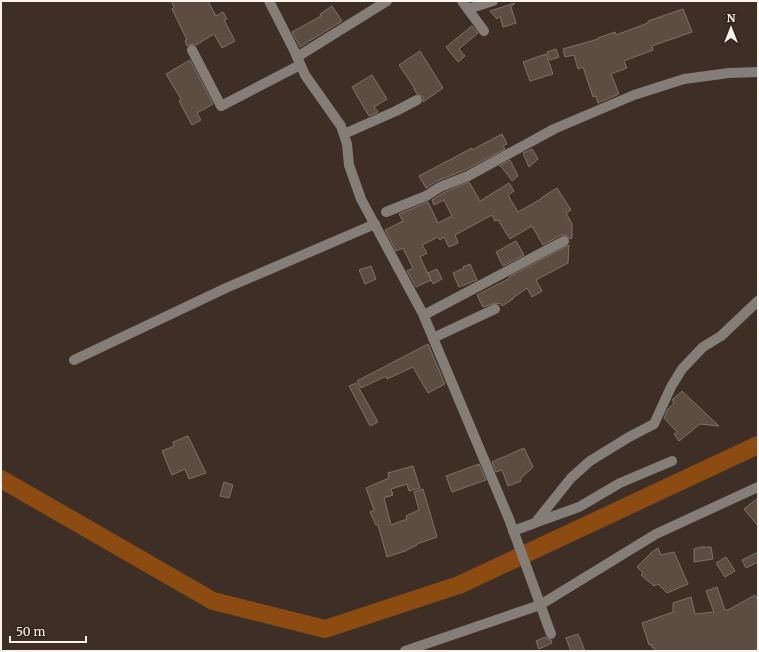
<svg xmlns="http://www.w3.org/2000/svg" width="759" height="652" viewBox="0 0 759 652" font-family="Merriweather,serif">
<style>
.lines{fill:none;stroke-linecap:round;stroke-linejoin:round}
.river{stroke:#8b4b11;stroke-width:18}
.building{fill:#5c4d43;stroke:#817166}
.minor{stroke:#847d78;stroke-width:10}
</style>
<rect width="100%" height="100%" fill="#3d2f26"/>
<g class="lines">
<polyline class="river" points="1,479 213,601 325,629 459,585 758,445"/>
</g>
<g class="building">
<polygon points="171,1 208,1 216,16 223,12 227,19 224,20 235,41 222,48 214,34 196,45 192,44 187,46 185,41 187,40 172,9 174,7"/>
<polygon points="515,3 511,7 516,23 503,27 500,16 497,19 490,11"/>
<polygon points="332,6 342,21 300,47 292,32 321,16 320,14"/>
<polygon points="683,9 692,32 652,46 653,50 624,61 627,68 611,74 619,94 598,103 596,96 593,97 583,67 578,69 574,55 565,57 563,49 598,39 598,38 615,32 616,35 648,23 648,21"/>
<polygon points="472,26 478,33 459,49 465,56 458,62 446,47"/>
<polygon points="556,49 559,57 550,60 547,52"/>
<polygon points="420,51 443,88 423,102 423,97 417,94 414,89 415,89 399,65"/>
<polygon points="546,54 553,74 530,81 523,62"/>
<polygon points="190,60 213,104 197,113 201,120 192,125 179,101 181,99 166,74"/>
<polygon points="372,75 387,99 374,107 378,112 369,116 352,87"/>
<polygon points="502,134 507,144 503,146 505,149 465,170 437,181 426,188 419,176 472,148 472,150"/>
<polygon points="532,149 538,159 529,167 523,153"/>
<polygon points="510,160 518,176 512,181 501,166 499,166"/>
<polygon points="469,182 480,201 509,183 514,191 508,195 518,212 541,199 541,198 557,188 571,210 566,213 572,224 572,238 570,239 565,235 561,235 543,245 532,226 510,239 498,220 495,221 492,215 455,235 458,243 449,247 444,237 440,240 438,237 422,245 427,253 420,257 431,280 416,287 407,271 413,268 403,248 396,251 385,230 403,221 399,214 428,202 438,223 452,216 444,200 434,205 432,200 443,193"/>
<polygon points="516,241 524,255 503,266 496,252"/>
<polygon points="569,245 568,263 536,280 542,291 532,297 527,288 513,298 513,299 502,306 501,304 495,303 483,307 477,295 510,278 509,277"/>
<polygon points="470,264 477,280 459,287 453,273 464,268 463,267"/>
<polygon points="371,266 376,279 365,284 359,270"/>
<polygon points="437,269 442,279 433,284 428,273"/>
<polygon points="428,344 445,384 428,393 413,367 387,379 386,376 361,388 357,381"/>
<polygon points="356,383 378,422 370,426 349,386"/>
<polygon points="682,391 719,426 700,424 679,441 674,434 677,432 664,418 668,409 674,403 672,400"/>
<polygon points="188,436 206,473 189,479 185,469 172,475 162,451 174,446 173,442"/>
<polygon points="524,448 533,467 520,479 521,481 508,486 502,470 496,472 492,462"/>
<polygon points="479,464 486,480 452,492 446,476"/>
<polygon points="413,466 420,488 409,491 407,484 391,489 393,495 384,498 391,525 407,519 406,516 419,510 414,492 423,489 437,537 417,544 417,545 405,551 387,557 378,525 376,525 370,512 374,510 366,488 389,478 388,473"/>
<polygon points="224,482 233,485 229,498 220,496"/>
<polygon points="758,498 758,526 744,509"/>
<polygon points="701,547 711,547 713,559 694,562 694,549"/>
<polygon points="658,548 661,555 674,552 688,584 667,593 658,584 654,586 641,575 643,573 637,567 652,552"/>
<polygon points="758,552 758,562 746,568 742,560"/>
<polygon points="726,557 735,571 725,577 716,563"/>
<polygon points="717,587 725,610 728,610 755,595 758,600 758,649 754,651 655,651 655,648 652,648 652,645 649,645 642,623 673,612 673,603 691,597 695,614 714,612 706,591"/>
<polygon points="578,634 585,651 571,651 566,638"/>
<polygon points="545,637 547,639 551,640 552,643 539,649 536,641"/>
</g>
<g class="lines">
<g class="minor">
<polyline points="269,1 294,50 305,75 341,126 347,144 349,165 361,199 423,314 509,519 551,634"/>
<polyline points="462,1 484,31"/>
<polyline points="468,9 493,1"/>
<polyline points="192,50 221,106 300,65"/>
<polyline points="297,57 387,1"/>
<polyline points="344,134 396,111 417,100"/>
<polyline points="386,212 426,196 440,187 468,176 554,129 634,95 684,79 729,73 758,72"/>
<polyline points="424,315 564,241"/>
<polyline points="433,338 495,309"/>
<polyline points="74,360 226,288 375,224"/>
<polyline points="537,522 579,507 620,483 672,461"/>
<polyline points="513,531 535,523 571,478 590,461 629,437 654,424 671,387 682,369 703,347 721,336 758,301"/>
<polyline points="405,651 540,605 656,534 758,487"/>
</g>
</g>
<rect width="759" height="652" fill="none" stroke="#fcf3ed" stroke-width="4"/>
<g transform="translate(731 28)" stroke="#33251c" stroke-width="3" paint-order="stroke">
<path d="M0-3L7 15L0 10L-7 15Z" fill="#fcf3ed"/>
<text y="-6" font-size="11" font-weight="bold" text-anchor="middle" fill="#fcf3ed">N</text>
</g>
<path d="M10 636v6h76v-6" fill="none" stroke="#fcf3ed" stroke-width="2"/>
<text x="16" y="636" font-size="12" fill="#fcf3ed" stroke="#33251c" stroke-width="3" paint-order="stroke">50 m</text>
</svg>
